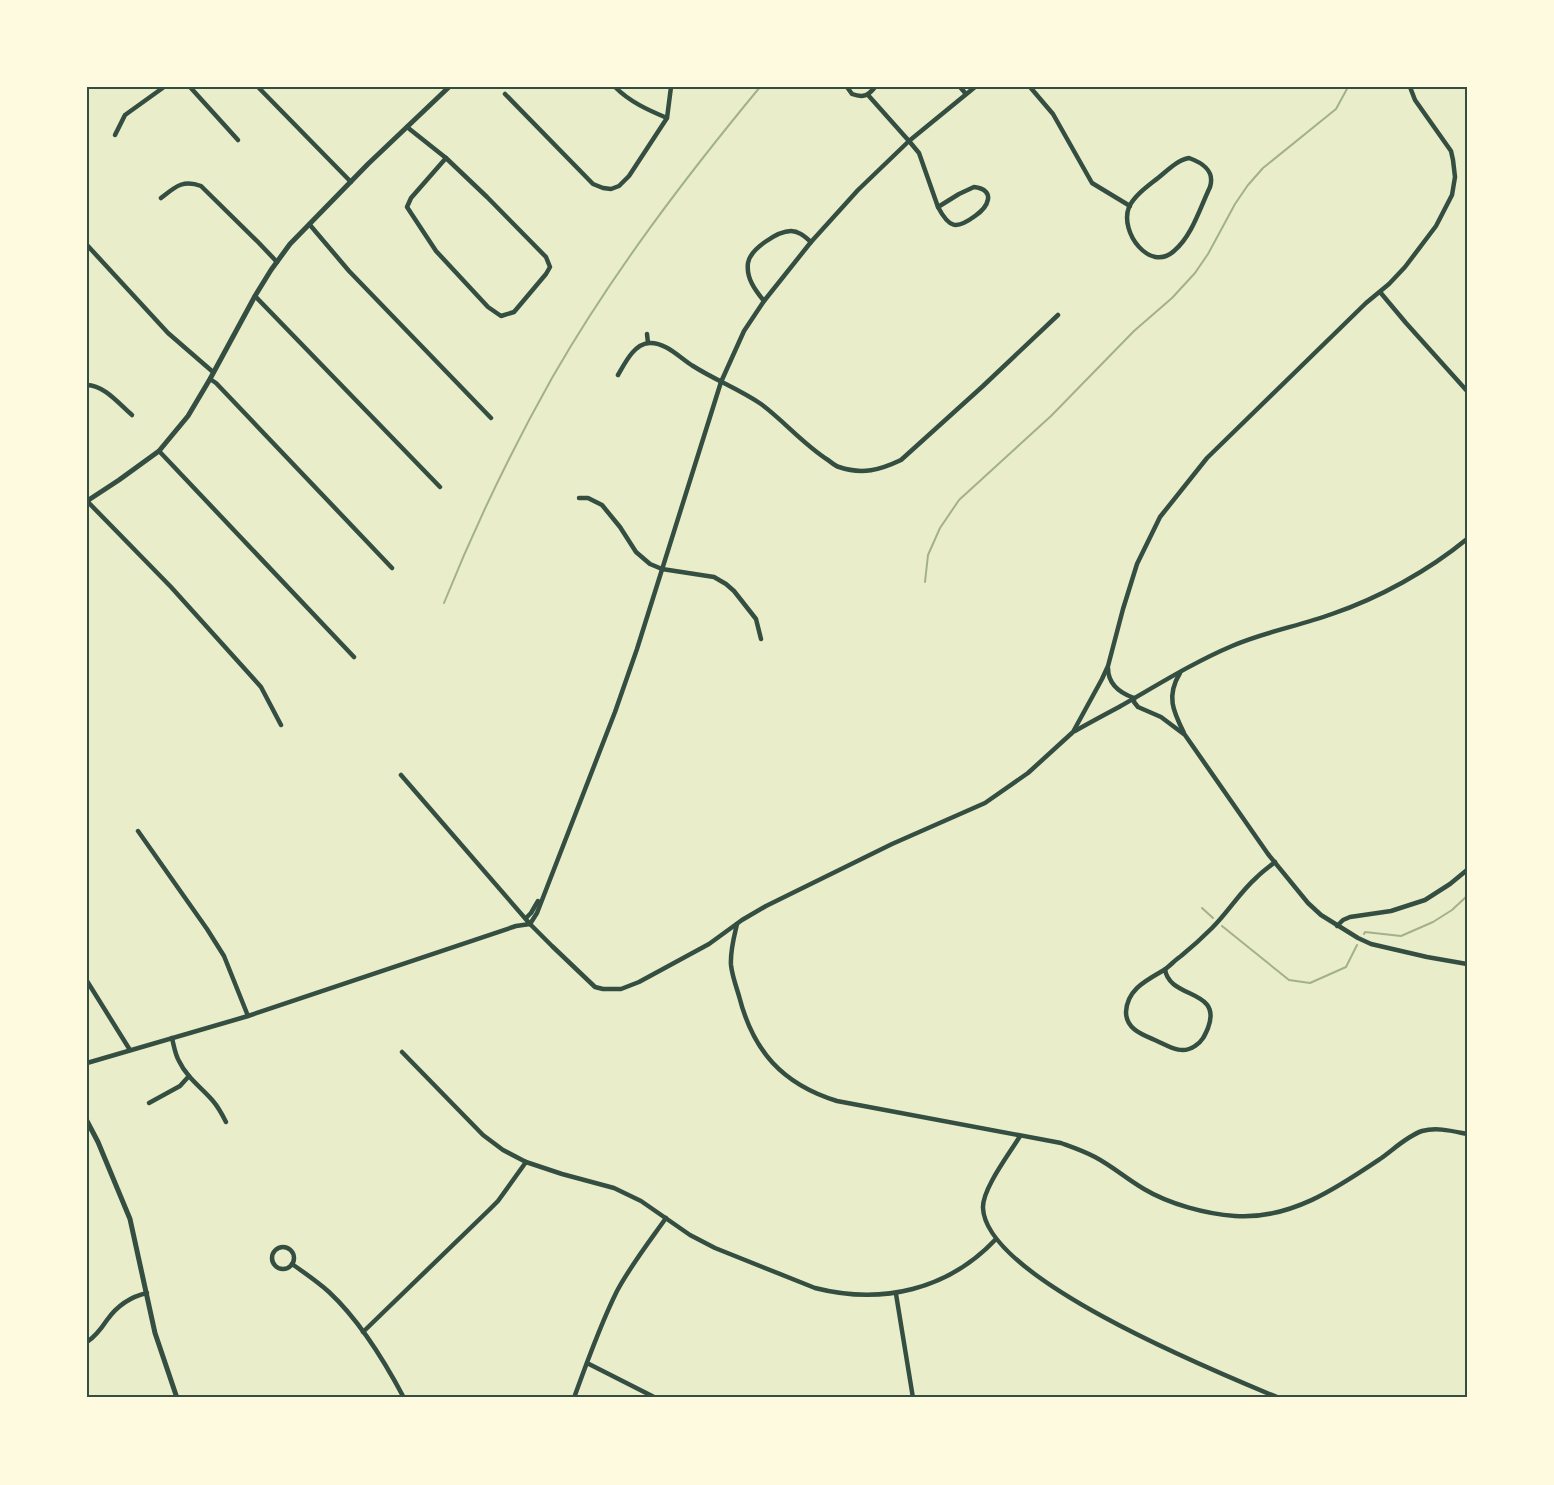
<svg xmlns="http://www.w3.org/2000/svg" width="1554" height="1485" viewBox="0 0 1554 1485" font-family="'Public Sans',sans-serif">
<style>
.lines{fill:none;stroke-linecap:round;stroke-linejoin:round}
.stream{stroke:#a3b18a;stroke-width:2}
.minor{stroke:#344e41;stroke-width:4.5}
.tertiary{stroke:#344e41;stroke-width:5}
.neatline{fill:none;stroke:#344e41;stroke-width:2}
</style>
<rect width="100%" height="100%" fill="#e9edc9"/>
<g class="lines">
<g class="stream">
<polyline points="925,582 928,555 940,528 959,500 1051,416 1134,331 1172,298 1195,273 1208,254 1235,204 1248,185 1263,168 1336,109 1348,87"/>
<path d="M444,603C475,526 511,451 552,378C611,275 684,179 760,87"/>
<polyline points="1202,908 1213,918"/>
<polyline points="1222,926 1289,980 1310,983 1346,967 1357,945"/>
<polyline points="1364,934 1365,932 1401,936 1433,922 1452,910 1467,896"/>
</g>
<g class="minor">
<polyline points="190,87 238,140"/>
<polyline points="258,87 351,182"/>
<path d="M615,87C630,102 648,110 667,118"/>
<path d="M847,87L852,94C863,98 868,96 875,87"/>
<polyline points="960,87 966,94"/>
<polyline points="1030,87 1053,114 1092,183 1130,206"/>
<polyline points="505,94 593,184 603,188 611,189 619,186 629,176 667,118 671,87"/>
<polyline points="868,95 909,141 919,153 938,207"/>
<polyline points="407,127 446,158"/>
<polyline points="115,135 125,115 164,87"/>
<polygon points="446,158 487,197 546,257 550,267 546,274 514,312 501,316 488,307 436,251 407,207 411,198"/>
<path d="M1189,158C1203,163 1215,171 1210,187C1200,208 1192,236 1174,251C1150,273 1119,232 1129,207C1135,195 1148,186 1158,178C1167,171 1177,160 1189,158Z"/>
<path d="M974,187C997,190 988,207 975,216C956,230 949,228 938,207L959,194Z"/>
<path d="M161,198C175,187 183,179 201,186L258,242L277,262"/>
<polyline points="310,225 349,271 491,418"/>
<polyline points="87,245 168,333 213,372"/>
<polyline points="1380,292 1406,323 1467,391"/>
<polyline points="255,296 440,487"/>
<path d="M764,301C755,290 746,278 748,263C750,249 778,231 791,231C799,231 805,237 811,242"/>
<polyline points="647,334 648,343"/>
<path d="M618,375C625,363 634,344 649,343C666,342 680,358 693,366C715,380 739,389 761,404C784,421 803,444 828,460C831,462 835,466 839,467C862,475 880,470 901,460L983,386L1058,315"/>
<polyline points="210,379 216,383 392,568"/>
<path d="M87,385C104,385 120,405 132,415"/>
<polyline points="159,451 354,657"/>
<polyline points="579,498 588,498 602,505 620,527 636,552 650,564 662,569 714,577 726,584 734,591 756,619 761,639"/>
<polyline points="87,501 171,587 261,687 281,725"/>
<path d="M1108,668C1108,684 1120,693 1134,698"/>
<path d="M1180,673C1166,696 1173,711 1184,733"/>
<polyline points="1134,698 1134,702 1138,707 1161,717 1185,735 1268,854 1308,903 1321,915 1358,938 1371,944 1427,957 1467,964"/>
<path d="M1075,731C1089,723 1104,715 1119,707C1156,686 1192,663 1232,646C1264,632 1299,626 1332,614C1379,598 1428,571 1467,539"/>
<polyline points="401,775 530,924 552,946 595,987 603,989 621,989 639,982 709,944 742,920 766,906 892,844 985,803 1028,773 1073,732 1102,679 1108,666 1123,609 1137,564 1160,517 1207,458 1366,303 1389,284 1405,267 1436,226 1452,195 1455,177 1453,160 1451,151 1415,100 1410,87"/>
<polyline points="138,831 207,929 224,956 248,1016"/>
<polyline points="526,918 531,913 538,901"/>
<polyline points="530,924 537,913 615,712 637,649 721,382 744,331 764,301 811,242 858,190 909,141 975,87"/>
<path d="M737,924C734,937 730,951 731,965C732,975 736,986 739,996C753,1051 782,1084 837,1101L1061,1143C1072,1147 1084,1151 1095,1157C1112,1166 1127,1179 1144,1189C1169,1204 1206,1214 1235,1216C1290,1220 1337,1188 1380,1159C1393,1150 1407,1136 1422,1131C1437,1127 1452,1131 1467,1134"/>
<polyline points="1337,926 1343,920 1350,917 1391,911 1425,900 1450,884 1467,870"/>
<path d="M1165,969C1169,1000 1223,988 1208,1028C1205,1035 1202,1042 1195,1046C1182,1055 1170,1047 1157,1041C1144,1035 1126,1030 1126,1012C1127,989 1147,980 1164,970C1170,966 1175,960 1181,956C1192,947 1202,938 1212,928C1228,912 1240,892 1257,877C1263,871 1269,867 1275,862"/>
<polyline points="87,981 130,1050"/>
<path d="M172,1038C174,1046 175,1054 179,1061C187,1078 202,1088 213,1101C219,1108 222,1114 226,1122"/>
<path d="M402,1052L483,1135L503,1150L526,1162L562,1174L614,1188L641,1201L690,1235L715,1248L815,1288C882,1305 948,1290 996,1239"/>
<polyline points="87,1063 248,1016 516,926 530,924"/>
<polyline points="149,1103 180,1086 189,1076"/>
<path d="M1020,1136C1010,1153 982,1189 983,1208C986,1279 1219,1373 1279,1398"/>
<circle cx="283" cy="1258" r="11"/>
<path d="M292,1264C305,1273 318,1282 329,1292C359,1320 385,1362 404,1398"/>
<polyline points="896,1294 913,1398"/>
<polyline points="363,1332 489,1210 498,1201 526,1162"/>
<path d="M87,1342C96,1336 101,1329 107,1320C117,1306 129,1297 147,1293"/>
<polyline points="587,1363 656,1398"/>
<path d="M574,1398C587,1362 600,1325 617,1291C631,1265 649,1242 666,1218"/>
</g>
<g class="tertiary">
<polyline points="87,501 119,480 159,451 188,416 210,379 255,296 271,270 290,244 368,164 449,87"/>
<polyline points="87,1121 98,1142 130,1219 155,1333 177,1398"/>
</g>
</g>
<rect width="1554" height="1485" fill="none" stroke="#fefae0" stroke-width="177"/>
<rect x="88" y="88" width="1378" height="1308" class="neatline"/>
</svg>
